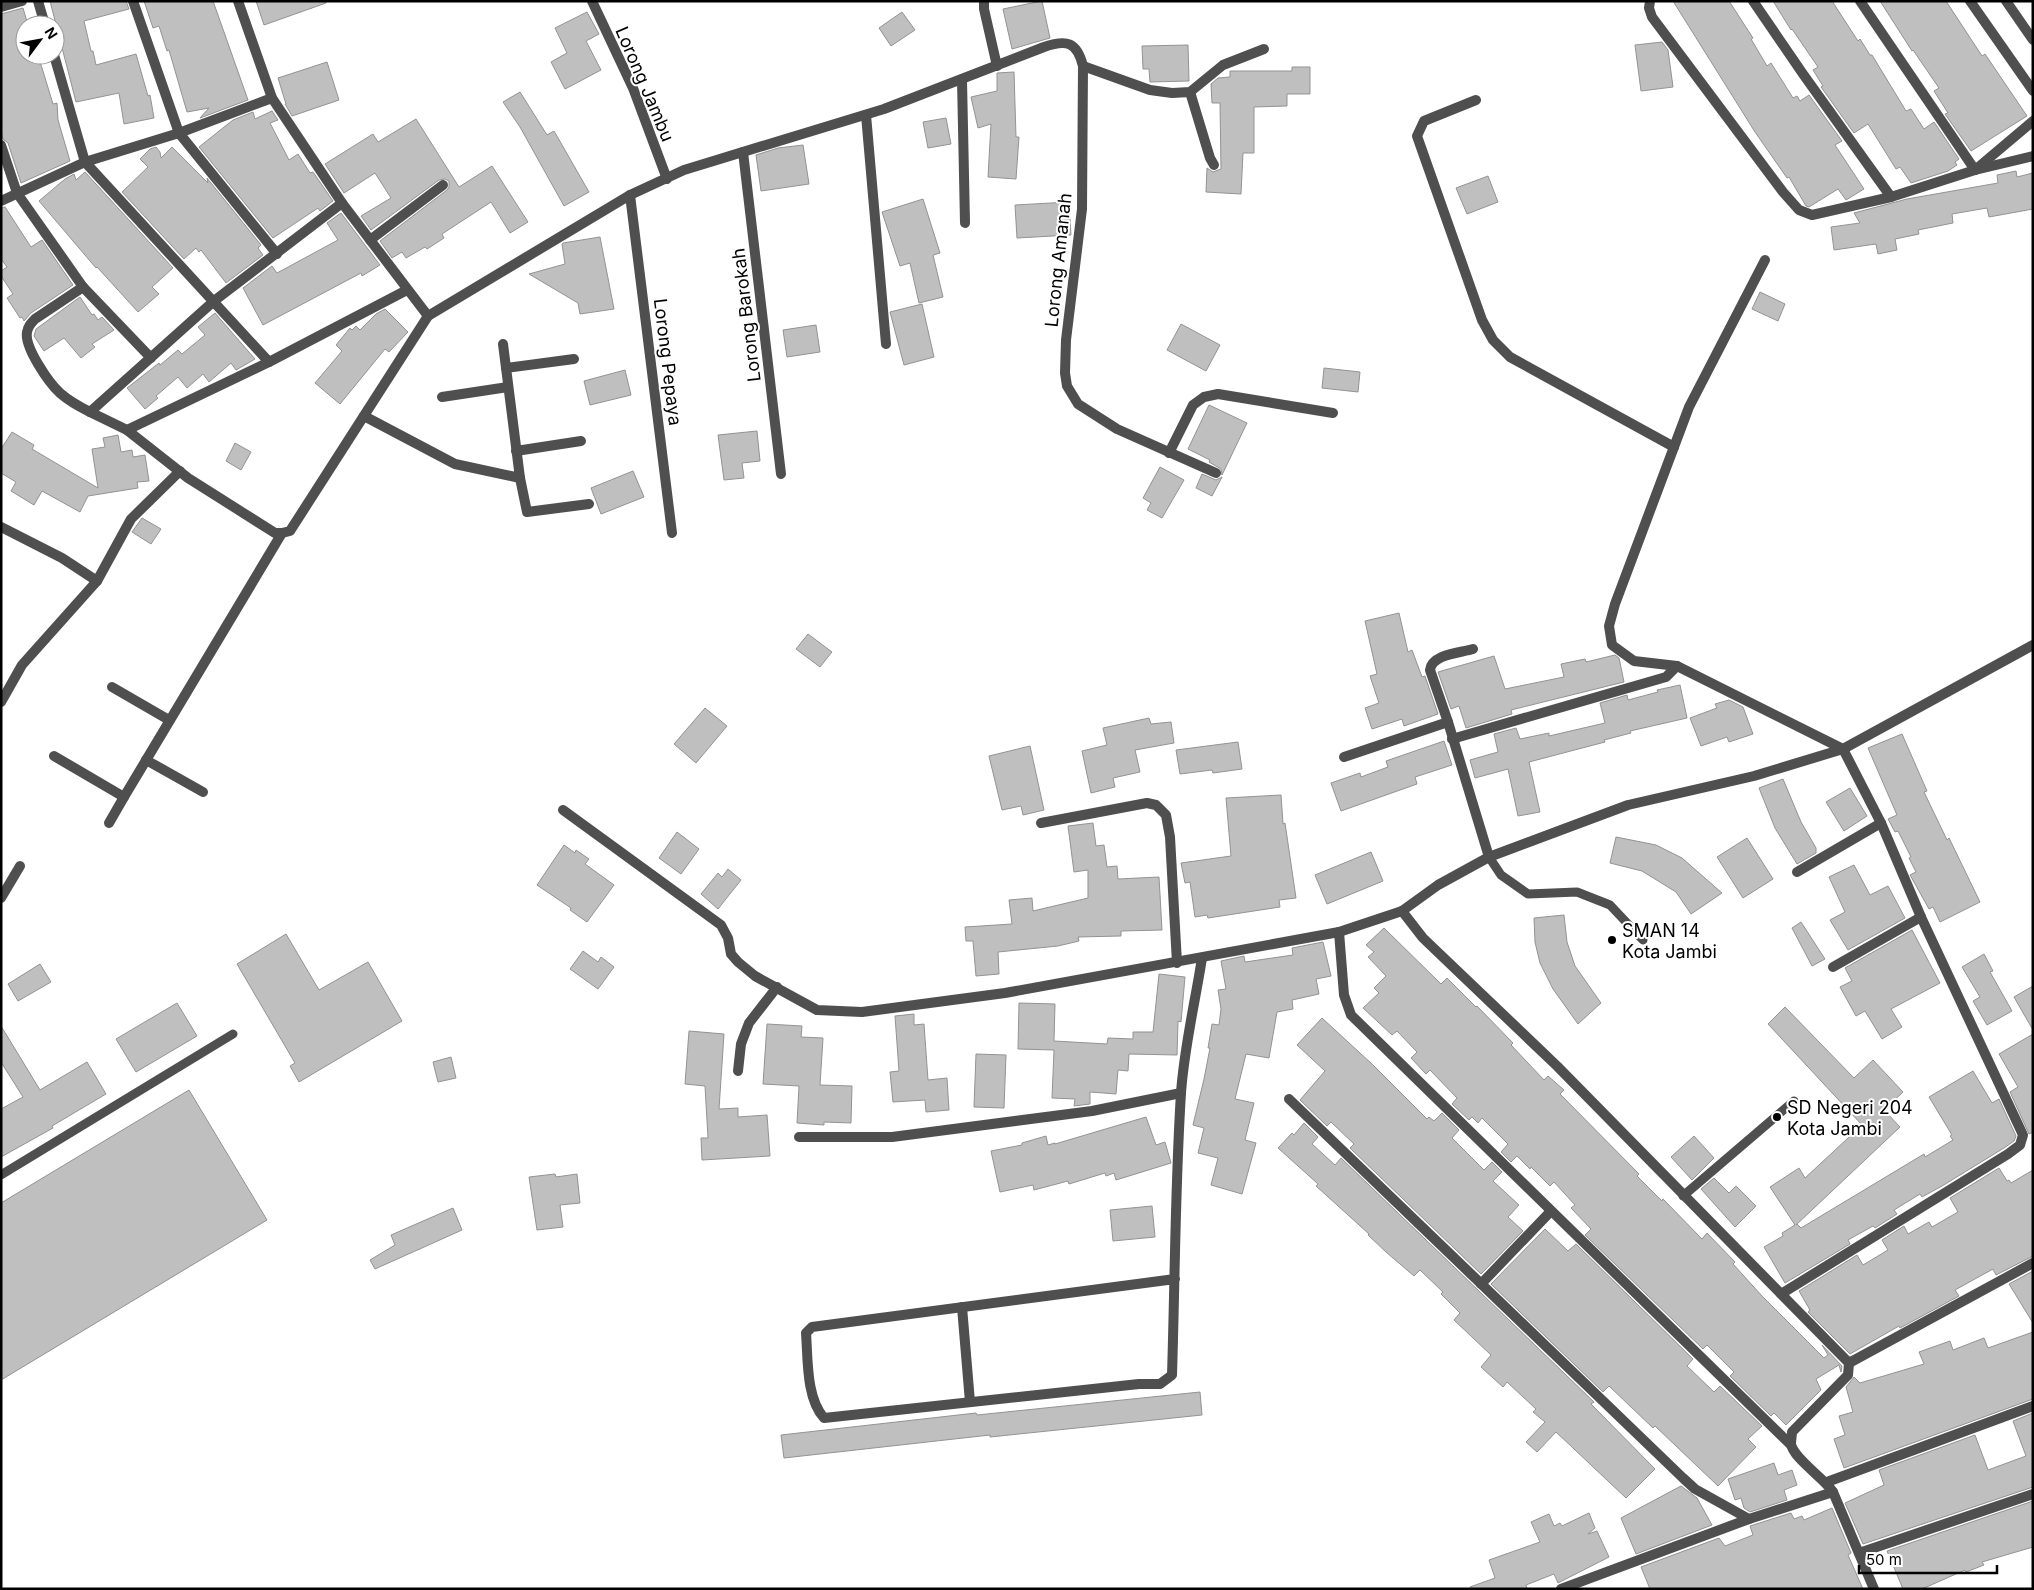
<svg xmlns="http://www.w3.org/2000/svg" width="2034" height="1590" viewBox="0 0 2034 1590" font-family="Inter,sans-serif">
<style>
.building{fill:#bfbfbf;stroke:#939393}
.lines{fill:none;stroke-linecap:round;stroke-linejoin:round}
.service{stroke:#4f4f4f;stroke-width:9}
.minor{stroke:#4f4f4f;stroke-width:10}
.poi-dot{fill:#000;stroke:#fff;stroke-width:2}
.labels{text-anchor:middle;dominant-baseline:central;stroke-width:4;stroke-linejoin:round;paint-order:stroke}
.street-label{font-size:18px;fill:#000;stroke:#fff}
.poi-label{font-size:18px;fill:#000;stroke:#fff;text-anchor:start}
</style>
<rect width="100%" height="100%" fill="#fff"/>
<g class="building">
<polygon points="50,1 126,1 129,9 84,21 91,51 93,51 96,65 136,54 148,96 150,95 154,118 124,124 119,93 76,102"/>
<polygon points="144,1 213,1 248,100 200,118 209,108 187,112 169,50 167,51 159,26 153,28"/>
<polygon points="256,1 326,1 326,3 264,25"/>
<polygon points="1042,1 1050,38 1012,49 1003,9"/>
<polygon points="1673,1 1729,1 1753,38 1751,39 1767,66 1771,63 1793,98 1797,96 1800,101 1809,95 1842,141 1835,145 1864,189 1846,200 1838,189 1809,207 1806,206 1789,177 1787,178 1755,132"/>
<polygon points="1773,1 1832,1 1858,41 1860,39 1870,55 1872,55 1906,111 1911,109 1924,129 1934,122 1959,159 1955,162 1957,165 1948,171 1911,183 1900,167 1896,169 1868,124 1854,133 1821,87 1823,86 1813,70 1818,67 1792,29 1791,30"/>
<polygon points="1880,1 1946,1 1982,56 1985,54 2027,116 1971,151 1945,114 1948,113 1934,91 1939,88 1913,50 1912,51"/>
<polygon points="23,8 28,25 25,25 25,55 38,55 53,104 57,103 58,120 70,161 21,183 8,143 3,139 1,132 1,14"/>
<polygon points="587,12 599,34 586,41 601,70 565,89 551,62 567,53 555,28"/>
<polygon points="902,12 915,30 891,46 879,28"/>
<polygon points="1662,42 1668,50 1673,87 1641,91 1635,45"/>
<polygon points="1188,45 1189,81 1150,82 1149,69 1143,69 1142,46"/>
<polygon points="327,62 339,100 292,116 285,104 286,104 278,78"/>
<polygon points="1292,67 1310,67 1310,94 1287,94 1287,106 1254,107 1254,153 1243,153 1241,194 1206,192 1207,168 1213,172 1221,169 1220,103 1212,103 1211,84 1218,78 1230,77 1230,71 1292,71"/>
<polygon points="1014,72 1016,137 1019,137 1016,179 988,177 991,124 978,128 971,97 997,91 997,73"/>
<polygon points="520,92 547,135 554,131 589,192 564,206 520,127 503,102"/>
<polygon points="272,111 278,120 270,123 289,160 298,154 310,173 313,172 333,201 320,211 318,208 273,238 199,147 233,120 253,112 255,119"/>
<polygon points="946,118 951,144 928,148 923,122"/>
<polygon points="416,119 459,187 492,166 528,222 510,233 491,202 442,234 444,238 427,249 425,247 406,258 402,252 392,258 380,241 447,190 449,187 449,181 445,179 439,180 371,230 361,216 391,198 375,173 344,193 325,164 373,134 378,142"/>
<polygon points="803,145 809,184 761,191 756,155 778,148"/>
<polygon points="156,147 160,152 161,158 172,147 208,183 207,178 261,245 258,248 263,255 226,283 201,250 199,252 196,248 184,259 122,192 148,167 140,159 150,149"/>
<polygon points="2016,171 2017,177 2033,173 2033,209 1989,217 1987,208 1952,214 1953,223 1918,230 1919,234 1895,239 1897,250 1878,254 1876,244 1834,250 1831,227 1860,223 1854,213 1907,199 1998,183 1997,175"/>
<polygon points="85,172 173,268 152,287 159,294 138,312 97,267 96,268 39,201 65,179 74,174 76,180"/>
<polygon points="1488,176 1498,202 1467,214 1456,188"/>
<polygon points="923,199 940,253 933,255 943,297 919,303 910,263 900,266 882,212"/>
<polygon points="1069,202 1071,235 1017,238 1015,205"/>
<polygon points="5,207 31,247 42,240 73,285 31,313 24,321 22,317 20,318 7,298 13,294 1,276 1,271 7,267 1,259 1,208"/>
<polygon points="341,213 380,265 362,276 361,273 263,325 243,288 272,266 277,273 338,240 327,223"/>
<polygon points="600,237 614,309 580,314 578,303 529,274 565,264 562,244 563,243"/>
<polygon points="1760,292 1785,304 1778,321 1752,309"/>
<polygon points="80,297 92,315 94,314 98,320 102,317 114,330 92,344 95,347 81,358 64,338 44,351 34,336 36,329"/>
<polygon points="922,304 934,357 904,365 890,312"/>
<polygon points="385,309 408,332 389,352 385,349 340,404 315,383 342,351 336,345 350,328 352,330 356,326 360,330 376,314"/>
<polygon points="215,313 255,359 236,370 231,363 209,382 203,374 187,388 178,377 156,396 158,398 145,409 127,388 159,363 160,365 178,350 182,354 205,335 198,327"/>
<polygon points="1181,324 1220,345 1206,371 1167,350"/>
<polygon points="816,325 820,352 787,357 783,330"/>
<polygon points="1324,368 1360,372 1358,392 1322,388"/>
<polygon points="625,370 631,395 590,405 584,381"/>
<polygon points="1209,405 1247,423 1222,475 1221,469 1209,462 1210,460 1188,449"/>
<polygon points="757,431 760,461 742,463 744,478 724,480 718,435"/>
<polygon points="12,432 34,445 32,449 98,488 92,449 105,447 103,438 118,435 121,452 132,450 133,457 145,455 149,481 137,482 138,488 88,496 80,512 42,491 34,505 11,491 16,482 1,473 1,449"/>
<polygon points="235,443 251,452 241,470 226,461"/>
<polygon points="1160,467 1184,480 1162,518 1147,510 1151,503 1143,498"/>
<polygon points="633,471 644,497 601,514 591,488"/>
<polygon points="1202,474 1216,480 1222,477 1212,496 1196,488"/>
<polygon points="142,518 161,529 151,544 132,532"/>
<polygon points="1399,613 1408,652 1412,650 1422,677 1425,676 1438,714 1404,726 1402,719 1372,729 1365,708 1379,703 1370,676 1377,674 1365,621"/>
<polygon points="808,634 832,652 820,667 796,649"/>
<polygon points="1615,655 1619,658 1624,682 1511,710 1512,714 1466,728 1459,706 1451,709 1438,672 1494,656 1505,689 1564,677 1561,664 1585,659 1586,662"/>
<polygon points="1680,685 1687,718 1630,731 1631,733 1604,740 1605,742 1529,762 1540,812 1518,816 1508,769 1475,778 1470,760 1498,752 1494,734 1516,728 1520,739 1549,733 1549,736 1605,723 1600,703 1627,695 1628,700 1658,692 1657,690"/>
<polygon points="1729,700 1743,707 1753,734 1729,742 1727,737 1701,746 1690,718 1717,708 1715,704"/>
<polygon points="705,708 727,726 696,763 674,744"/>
<polygon points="1149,718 1151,724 1171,722 1174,743 1135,750 1140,772 1113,778 1115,787 1091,793 1082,751 1107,745 1103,728"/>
<polygon points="1902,734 1927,791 1924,792 1947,840 1949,838 1980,902 1940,922 1933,907 1929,909 1910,875 1916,872 1909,858 1911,857 1898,831 1895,832 1888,819 1897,815 1868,748"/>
<polygon points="1444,741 1452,765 1415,777 1417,784 1341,811 1331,783 1360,773 1361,777 1388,767 1386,761"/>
<polygon points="1238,742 1242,769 1213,773 1212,770 1180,774 1176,750"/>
<polygon points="1030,746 1044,810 1023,815 1021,806 1002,810 989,756"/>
<polygon points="1783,779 1801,822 1816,848 1816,853 1797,864 1775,828 1759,788"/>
<polygon points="1850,788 1867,816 1844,831 1826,802"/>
<polygon points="1281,795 1283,824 1285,823 1296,898 1279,900 1280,907 1208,918 1207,915 1195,917 1190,882 1185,883 1181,863 1231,856 1226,798"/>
<polygon points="1093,823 1096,846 1104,845 1107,867 1117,866 1118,879 1159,877 1162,930 1121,931 1121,936 1078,937 1079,941 1058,946 998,952 999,974 976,976 973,941 966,941 965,927 1012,924 1009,900 1032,898 1033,911 1088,898 1088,870 1074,872 1068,826"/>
<polygon points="677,832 699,849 681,874 659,858"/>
<polygon points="1616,837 1656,845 1682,858 1722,893 1691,914 1676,892 1642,871 1610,863"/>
<polygon points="1747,838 1773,879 1743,898 1717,857"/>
<polygon points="564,845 575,853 576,850 589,859 585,864 614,885 587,922 570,910 571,908 537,885"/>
<polygon points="1371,852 1383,881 1327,904 1315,875"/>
<polygon points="1854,865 1870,895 1888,886 1905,918 1848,950 1830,920 1845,912 1829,877"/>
<polygon points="728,869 741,880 718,909 701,894 718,873 722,877"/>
<polygon points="1564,915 1567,942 1575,966 1601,1003 1578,1024 1553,989 1540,963 1535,942 1534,918"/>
<polygon points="1801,922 1825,959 1812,966 1792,928"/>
<polygon points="1384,928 1441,984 1447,978 1476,1007 1477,1006 1513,1043 1511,1045 1544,1080 1548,1076 1564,1090 1560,1094 1639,1174 1637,1176 1662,1201 1663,1199 1702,1239 1707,1233 1735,1262 1733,1264 1762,1296 1824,1358 1828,1355 1822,1345 1842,1366 1841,1372 1839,1365 1816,1379 1821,1390 1786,1425 1774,1413 1771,1416 1730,1376 1734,1372 1707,1345 1703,1349 1585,1235 1591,1229 1571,1208 1575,1205 1554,1182 1550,1186 1531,1167 1530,1169 1517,1156 1511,1162 1501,1152 1508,1144 1482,1118 1478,1123 1472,1117 1469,1120 1452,1104 1457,1098 1430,1070 1426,1074 1411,1058 1417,1052 1397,1031 1392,1035 1363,1008 1379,993 1374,988 1386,976 1368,957 1374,952 1366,945"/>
<polygon points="1912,930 1940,983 1891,1009 1902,1027 1882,1039 1865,1011 1856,1016 1840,987 1852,981 1845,968"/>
<polygon points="286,934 319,990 368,962 402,1021 299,1082 290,1066 295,1063 237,964"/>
<polygon points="1323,942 1331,976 1316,979 1319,994 1292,1000 1293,1009 1277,1012 1269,1058 1246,1054 1235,1099 1254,1103 1245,1140 1256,1143 1242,1194 1211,1185 1218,1158 1198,1153 1204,1128 1193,1125 1204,1079 1210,1048 1208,1048 1212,1024 1219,1025 1221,1009 1218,990 1226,989 1221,961 1244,956 1245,962 1293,955 1292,948"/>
<polygon points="583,951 598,962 601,957 614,967 598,989 570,969"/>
<polygon points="1984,954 1993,971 1990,972 2012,1011 1987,1025 1973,1001 1980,997 1962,967"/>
<polygon points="40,964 51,982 18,1001 8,984"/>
<polygon points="1159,974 1185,977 1181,1022 1178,1021 1177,1055 1129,1054 1128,1071 1118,1070 1116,1094 1090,1092 1090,1104 1074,1106 1075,1099 1052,1098 1054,1050 1018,1049 1019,1003 1055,1004 1054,1041 1107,1044 1108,1038 1133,1039 1133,1032 1153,1032"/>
<polygon points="2033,986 2033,1030 2014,997"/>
<polygon points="177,1003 197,1036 136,1072 116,1039"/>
<polygon points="1785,1007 1854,1078 1873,1060 1903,1092 1884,1110 1900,1127 1796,1225 1797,1224 1801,1228 1924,1154 1925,1157 1953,1140 1950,1136 1952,1135 1929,1097 1973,1071 1992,1103 1999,1099 2016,1136 2014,1141 2004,1148 1942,1186 1922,1197 1920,1194 1894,1210 1897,1214 1875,1228 1873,1226 1848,1240 1850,1244 1785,1283 1764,1247 1783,1236 1782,1233 1795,1225 1770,1187 1799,1168 1805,1178 1862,1125 1768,1024"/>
<polygon points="914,1014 914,1025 924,1024 928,1080 947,1078 949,1110 926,1112 925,1100 893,1102 890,1072 899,1071 895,1016"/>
<polygon points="1322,1018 1373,1065 1427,1119 1429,1117 1434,1121 1442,1113 1459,1130 1452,1138 1484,1170 1492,1162 1502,1172 1493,1181 1519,1205 1508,1217 1523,1231 1481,1274 1350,1148 1354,1144 1331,1122 1327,1126 1300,1100 1325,1071 1297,1045"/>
<polygon points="767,1024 802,1026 801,1037 823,1038 820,1085 852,1086 851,1123 824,1122 824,1125 797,1123 799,1086 763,1084"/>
<polygon points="1,1026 40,1090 87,1062 106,1094 52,1126 53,1128 1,1157 1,1109 23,1097 1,1062"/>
<polygon points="689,1031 724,1034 719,1109 738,1108 738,1117 767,1115 770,1156 702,1160 701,1138 708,1138 705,1086 685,1084"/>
<polygon points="2033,1034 2033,1132 2029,1134 2010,1092 2018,1087 1999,1054"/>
<polygon points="976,1054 1006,1055 1004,1108 974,1107"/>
<polygon points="451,1057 456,1078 438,1082 433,1062"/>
<polygon points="189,1090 267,1220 1,1380 1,1203"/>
<polygon points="1146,1117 1156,1145 1165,1142 1171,1163 1116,1180 1114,1173 1106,1176 1105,1173 1069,1184 1068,1181 1034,1190 1033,1185 1000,1192 991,1151 1022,1145 1022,1143 1046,1136 1048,1145 1055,1143 1055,1144"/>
<polygon points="1304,1123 1318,1137 1312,1144 1335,1165 1341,1158 1594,1402 1591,1404 1655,1469 1626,1498 1556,1432 1537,1452 1526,1442 1545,1422 1533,1412 1536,1409 1507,1382 1503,1387 1481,1367 1491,1355 1454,1320 1460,1313 1441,1294 1443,1292 1420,1270 1414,1276 1386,1252 1368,1235 1369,1234 1316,1186 1318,1184 1278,1148 1292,1133 1294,1135"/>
<polygon points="1694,1136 1714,1158 1692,1180 1671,1157"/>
<polygon points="1999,1168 2007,1181 2009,1180 2011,1183 2033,1170 2033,1256 1996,1275 1993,1269 1955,1290 1959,1296 1900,1328 1899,1326 1850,1354 1808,1312 1810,1310 1799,1291 1857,1255 1863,1265 1888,1250 1882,1240 1904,1226 1908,1234 1929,1222 1932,1227 1958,1212 1950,1198"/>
<polygon points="555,1174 556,1177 577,1174 580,1203 560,1205 563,1227 537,1230 529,1177"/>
<polygon points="1714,1178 1729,1193 1736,1186 1756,1206 1735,1227 1701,1189"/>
<polygon points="1152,1206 1155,1237 1113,1241 1110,1210"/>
<polygon points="453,1208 462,1230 375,1269 370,1260 395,1245 391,1235"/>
<polygon points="1545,1229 1568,1251 1576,1244 1693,1359 1687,1366 1714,1392 1720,1386 1762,1426 1748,1439 1756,1447 1718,1486 1655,1426 1653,1428 1609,1386 1603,1392 1491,1284"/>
<polygon points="2033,1271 2033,1323 2009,1284"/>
<polygon points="2033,1332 2033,1399 1844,1468 1834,1439 1845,1435 1839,1416 1853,1412 1846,1387 1854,1377 1860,1383 1924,1364 1919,1352 1950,1341 1953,1350 1984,1338 1988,1348"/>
<polygon points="1200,1392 1202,1415 990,1437 990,1435 784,1458 781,1435 976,1413 977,1415"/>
<polygon points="2033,1413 2033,1487 1863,1544 1845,1503 1884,1485 1879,1470 1975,1435 1988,1470 2026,1456 2013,1421"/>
<polygon points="1774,1463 1778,1475 1792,1470 1797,1485 1784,1490 1787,1500 1750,1512 1744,1508 1741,1498 1735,1500 1728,1479"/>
<polygon points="1681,1486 1697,1498 1712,1525 1636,1554 1621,1518"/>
<polygon points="2033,1501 2033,1547 1982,1562 1984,1565 1966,1572 1965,1570 1922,1589 1903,1589 1887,1551"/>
<polygon points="1832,1508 1851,1553 1848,1555 1863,1589 1650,1589 1641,1567 1719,1538 1725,1546 1753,1535 1750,1526 1791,1513 1794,1519 1802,1516 1804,1520"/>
<polygon points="1589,1513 1595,1528 1588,1534 1597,1531 1609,1557 1558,1583 1554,1574 1526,1585 1527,1589 1470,1589 1470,1587 1495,1578 1489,1560 1540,1542 1531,1522 1549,1514 1554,1526 1560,1523 1562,1526"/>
</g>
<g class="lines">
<g class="service">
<polyline points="1489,857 1501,875 1528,894 1577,892 1610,905 1643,940"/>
<polyline points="1,1175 233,1034"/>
<polyline points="1683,1196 1794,1101"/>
</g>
<g class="minor">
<polyline points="38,1 45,25"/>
<polyline points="133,1 179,133 277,254"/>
<polyline points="238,1 272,98 342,203 428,316"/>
<polyline points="592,1 633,88 667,179"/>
<polyline points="984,1 984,9 997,66"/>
<polyline points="1650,1 1649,8 1652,17 1783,192 1799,210 1812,215 1891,197 1975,170 2033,156"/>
<polyline points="1753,1 1803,74 1891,197"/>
<polyline points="1860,1 1975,170 2033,121"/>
<polyline points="1970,1 2033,91"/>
<polyline points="2006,1 2033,40"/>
<polyline points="1,7 22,1"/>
<polyline points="54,55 85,162 269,362"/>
<polyline points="1083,66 1150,90 1172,93 1190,92 1223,65 1264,49"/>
<polyline points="962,80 965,223"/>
<polyline points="1190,92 1210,158 1214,165"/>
<polyline points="1476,100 1424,121 1417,136 1482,320 1493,340 1510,357 1674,447"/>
<polyline points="866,115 886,344"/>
<polyline points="1,145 17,193 83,287 151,358"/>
<polyline points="743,152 781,474"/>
<polyline points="630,195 672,533"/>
<polyline points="1,201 85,162 179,133 272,98"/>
<path d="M342,203L214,301L90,412L127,430L188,478L275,533H282L290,531L428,316L630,195L684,170L884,109L1044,47C1067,39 1077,42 1083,66L1082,209L1066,340L1065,373L1067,386L1078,404L1117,429L1216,473"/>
<polyline points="370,240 443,185"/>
<polyline points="1765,260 1689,407 1615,604 1609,626 1612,645 1634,661 1677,666 1843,749 1881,823 1921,917 2023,1135 2020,1145 2008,1154 1781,1294"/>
<path d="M83,287L35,319C31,323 28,326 27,332C24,347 49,383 60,393C69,401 80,407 90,412"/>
<polyline points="506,368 574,359"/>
<polyline points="442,397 508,387"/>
<polyline points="364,416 455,464 520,478 503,344"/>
<polyline points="127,430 269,362 407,290"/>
<polyline points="516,451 581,441"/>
<polyline points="1169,453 1193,405 1204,397 1218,394 1333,413"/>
<polyline points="520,478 527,512 589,504"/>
<polyline points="1,527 62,558 97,581"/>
<path d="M1473,649C1460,653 1432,654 1430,670L1448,722L1489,857"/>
<polyline points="112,687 169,720"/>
<polyline points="1,702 22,665 97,581 131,519 180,471"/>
<polyline points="1452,739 1666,677 1677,666"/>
<polyline points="54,756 124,797 282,533"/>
<polyline points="1344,757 1448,722"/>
<polyline points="146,760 203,792"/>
<polyline points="563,810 721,925 728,938 731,954 738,962 755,976 817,1010 862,1012 1005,993 1339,932 1402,911 1438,885 1489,857 1628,805 1754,776 1843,749 2033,645"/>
<polyline points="109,823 124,797"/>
<polyline points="1041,823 1147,803 1156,805 1166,815 1170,837 1177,963"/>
<polyline points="1797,872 1881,823"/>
<polyline points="1,898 20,866"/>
<path d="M1402,911L1423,938L1557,1066L1849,1363L1848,1375L1792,1432C1792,1435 1791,1440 1791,1444C1793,1458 1824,1478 1833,1492L1874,1589"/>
<polyline points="1339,932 1344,995 1351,1015 1791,1445"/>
<polyline points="1833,967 1921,917"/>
<polyline points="738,1071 741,1044 749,1023 777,987"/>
<polyline points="1289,1099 1683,1478 1695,1489 1749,1519"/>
<polyline points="799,1137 892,1137 1092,1111 1181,1093"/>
<path d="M1175,1279L812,1327L806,1333C808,1359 806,1398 824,1418L1139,1384H1160L1172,1375C1175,1281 1175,1187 1181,1093C1184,1048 1195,1003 1202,958"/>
<polyline points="1481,1284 1551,1211"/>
<polyline points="962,1307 970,1402"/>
<polyline points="1849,1363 2033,1263"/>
<polyline points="1827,1482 2033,1406"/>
<polyline points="1859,1553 2033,1494"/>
<polyline points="1561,1589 1749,1519 1833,1492"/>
</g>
</g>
<g class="poi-dot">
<circle cx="1612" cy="940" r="5"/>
<circle cx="1777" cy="1117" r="5"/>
</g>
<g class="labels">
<g class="street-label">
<text transform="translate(645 84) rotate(67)">Lorong Jambu</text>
<text transform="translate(1058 260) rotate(-84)">Lorong Amanah</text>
<text transform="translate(746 315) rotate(-97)">Lorong Barokah</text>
<text transform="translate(668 362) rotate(83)">Lorong Pepaya</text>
</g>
<g class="poi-label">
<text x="1622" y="930">SMAN 14<tspan x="1622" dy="21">Kota Jambi</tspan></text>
<text x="1787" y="1107">SD Negeri 204<tspan x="1787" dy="21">Kota Jambi</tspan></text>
</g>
</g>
<rect width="2034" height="1590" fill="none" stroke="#000000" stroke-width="5"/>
<g transform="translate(40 40) rotate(58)"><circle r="24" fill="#ffffff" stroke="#999999"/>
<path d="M0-4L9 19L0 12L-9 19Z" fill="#000000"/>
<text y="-8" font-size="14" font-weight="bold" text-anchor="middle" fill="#000000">N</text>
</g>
<path d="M1859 1565v8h138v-8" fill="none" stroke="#000000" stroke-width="2.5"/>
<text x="1866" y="1565" font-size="15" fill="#000000" stroke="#ffffff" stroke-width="4" paint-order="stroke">50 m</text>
</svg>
